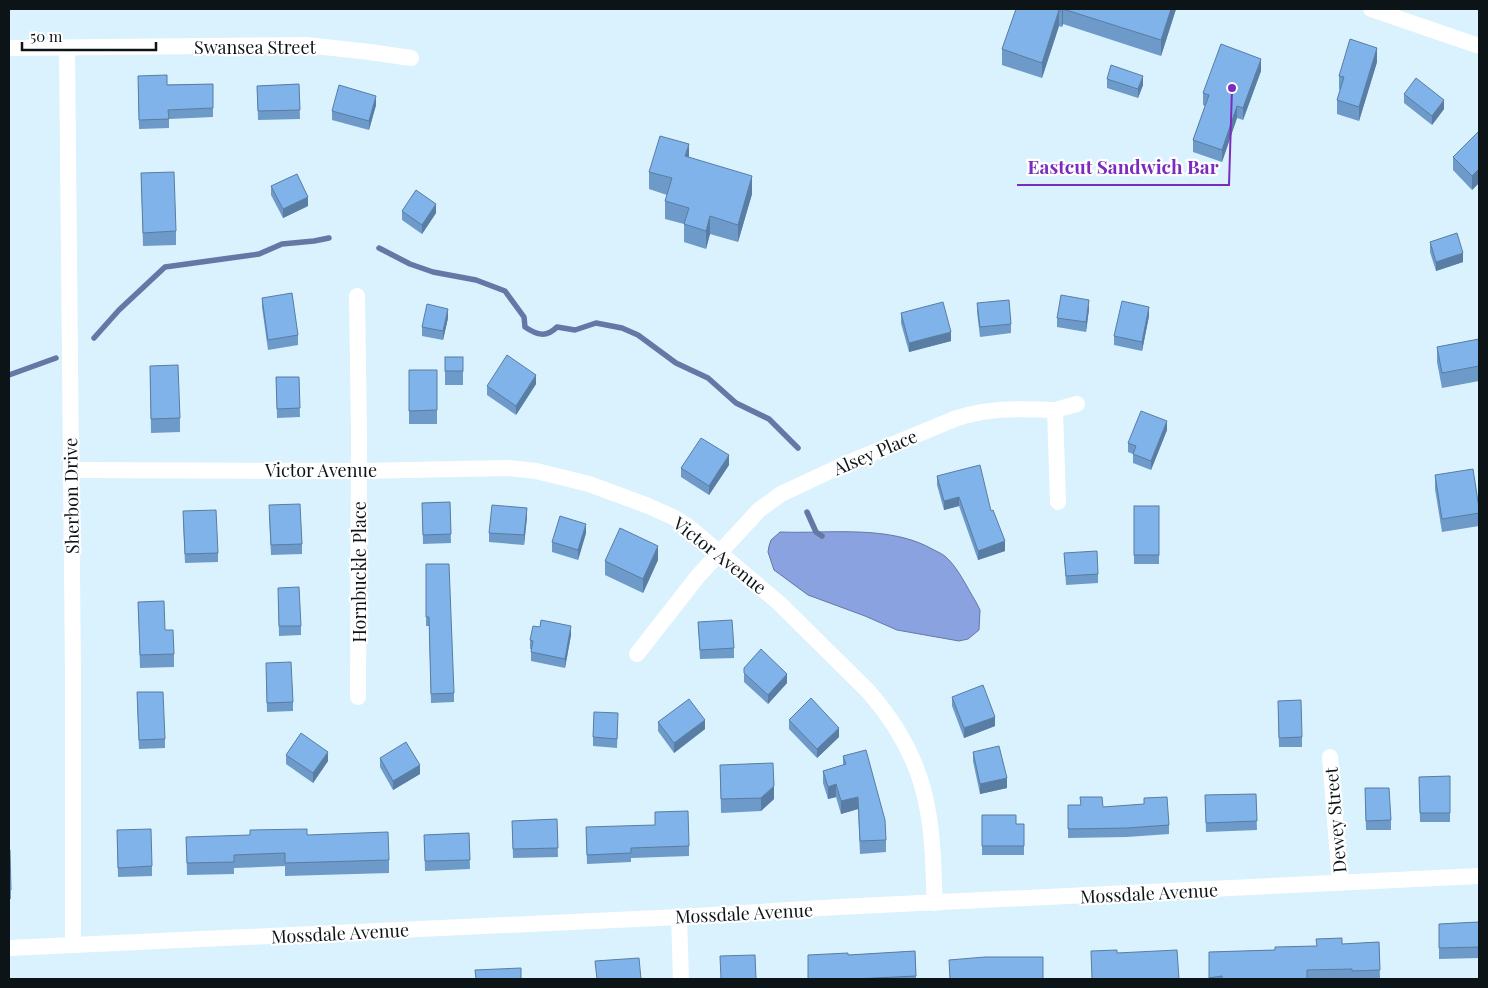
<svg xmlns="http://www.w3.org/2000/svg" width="1488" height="988" viewBox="0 0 1488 988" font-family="'Playfair Display',serif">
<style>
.water{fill:#8ba2e1;stroke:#6577a5}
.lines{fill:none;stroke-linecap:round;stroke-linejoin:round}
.stream{stroke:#6577a5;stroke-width:5.5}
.street{stroke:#fff;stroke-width:16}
.wall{fill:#6d9ac8}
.shaded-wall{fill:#597da3}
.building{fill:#7fb3e9;stroke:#597da3}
.labels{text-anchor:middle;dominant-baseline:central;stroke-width:4.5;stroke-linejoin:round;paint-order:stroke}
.street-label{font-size:18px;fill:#0c1418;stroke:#fff}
.leader{fill:none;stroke:#7b2cbf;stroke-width:2}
.callout-dot{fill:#7b2cbf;stroke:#fff;stroke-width:2}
.callout-label{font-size:19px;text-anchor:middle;font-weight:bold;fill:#7b2cbf;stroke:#fff;stroke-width:4.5;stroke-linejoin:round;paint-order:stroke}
</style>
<rect width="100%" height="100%" fill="#daf1fe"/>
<path class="water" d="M780,532C828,534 890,524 934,550C938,552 943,554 947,558C958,568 968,589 976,602L980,610L979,630L968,639L959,641L897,630L865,616L808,595L774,570L768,552L769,546L771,540Z"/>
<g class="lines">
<g class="stream">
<path d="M379,248L410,264L433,272L476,280L505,291L524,317L525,327C537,335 546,338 557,327L575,330L596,323L622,328L638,335L676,363L708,378L736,403L769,419L798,448"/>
<polyline points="94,338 119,310 165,267 259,254 282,244 314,241 329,238"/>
<polyline points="9,375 56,358"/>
<polyline points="807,512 816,532 822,536"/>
</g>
<g class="street">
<polyline points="1371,9 1479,46"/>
<polyline points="9,48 306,45 370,52 411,58"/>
<polyline points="67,48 73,675 73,945"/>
<polyline points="357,296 359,434 358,697"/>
<polyline points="1055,410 1077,404"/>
<path d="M71,470L358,471L508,468L536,471L589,484L646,505L673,517L689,527L779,603L868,691C898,725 921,767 928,812C934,842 933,873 935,903"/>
<path d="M637,654L698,576L759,510L781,494L843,465L957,418C992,407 1019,409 1055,410L1058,502"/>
<polyline points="1330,757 1340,883"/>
<polyline points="679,917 681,979"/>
<polyline points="9,948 679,917 838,907 1479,876"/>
</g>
</g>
<g class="wall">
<polygon points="1016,9 1176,9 1161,56 1063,24 1062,27 1059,26 1042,78 1002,65 1002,49"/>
<polygon points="1377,62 1359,121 1337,114 1337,100 1340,90 1339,89 1339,76"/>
<polygon points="1261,71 1243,120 1237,118 1222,162 1193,152 1193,140 1205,106 1203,105 1203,93"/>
<polygon points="1107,79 1143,85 1138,98 1107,88"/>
<polygon points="213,84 213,117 169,119 169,128 139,129 138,85"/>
<polygon points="299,84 300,119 258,120 257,86"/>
<polygon points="1404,94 1444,109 1432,125 1404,103"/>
<polygon points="376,105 369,130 332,120 332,111"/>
<polygon points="1479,131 1479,183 1472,190 1453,170 1453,157"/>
<polygon points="689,157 752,194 738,242 710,234 706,249 684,242 684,224 665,219 665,201 667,195 649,189 649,172"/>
<polygon points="141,173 176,231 176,245 143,246"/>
<polygon points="271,186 308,206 283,218 271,195"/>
<polygon points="402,211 436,213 422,234 402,220"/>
<polygon points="1430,242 1463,262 1436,271 1430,252"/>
<polygon points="262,298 298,335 298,345 268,350 262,307"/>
<polygon points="977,303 1011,324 1011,333 980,337 977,312"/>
<polygon points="1089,309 1086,332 1057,327 1057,318"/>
<polygon points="901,313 951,341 909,352 901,323"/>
<polygon points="1149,316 1142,351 1114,345 1114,336"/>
<polygon points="448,318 443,340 422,336 422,327"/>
<polygon points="1479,339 1479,381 1442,388 1437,362 1437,347"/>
<rect x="445" y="357" width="18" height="28"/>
<polygon points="150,366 180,418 180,432 151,433"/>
<rect x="409" y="370" width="28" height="54"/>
<polygon points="276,377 299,377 300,417 277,418"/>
<polygon points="536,384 516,415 487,395 487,386"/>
<polygon points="1167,430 1151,470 1133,463 1133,454 1128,452 1128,443"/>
<polygon points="729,465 709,495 681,477 681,468"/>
<polygon points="1435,475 1479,508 1479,526 1442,532 1435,489"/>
<polygon points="937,476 991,511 1005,551 978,560 959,506 944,510 937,485"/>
<polygon points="450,502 451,543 423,544 422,503"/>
<rect x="1134" y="506" width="25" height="58"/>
<polygon points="269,515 302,544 302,554 271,555"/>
<polygon points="527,517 524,545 489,542 489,533"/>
<polygon points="183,520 218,553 218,562 185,563"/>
<polygon points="586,533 578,560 552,552 552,542"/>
<polygon points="1064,553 1098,574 1098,583 1066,585"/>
<polygon points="658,560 643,593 605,575 605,561"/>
<polygon points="426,564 454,693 454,702 431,703 429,626 426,626"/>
<polygon points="278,597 301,626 301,635 279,636"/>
<polygon points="138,602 165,630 174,654 174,667 140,668"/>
<polygon points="698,622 734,648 734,658 700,659"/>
<polygon points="571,635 565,668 531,661 531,649 530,649 530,640"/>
<polygon points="744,668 787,683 768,704 744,682"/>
<polygon points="266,672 293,702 293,711 267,712"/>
<polygon points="952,697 995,726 964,738 952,706"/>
<polygon points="137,702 165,739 165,748 139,749"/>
<polygon points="1278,710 1302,737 1302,747 1279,747"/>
<polygon points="789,720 839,737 817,758 789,729"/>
<polygon points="618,722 617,748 593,746 593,737"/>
<polygon points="658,722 705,729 674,753 658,731"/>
<polygon points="973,752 1007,788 980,794 973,761"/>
<polygon points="286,755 328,761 313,783 286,764"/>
<polygon points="843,756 886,840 886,852 860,854 858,809 841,814 836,797 828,799 823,783 823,771 843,765"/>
<polygon points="380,758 420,774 393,790 380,767"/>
<polygon points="720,765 774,799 761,811 721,813"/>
<polygon points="1450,776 1450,822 1420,822 1419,777"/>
<polygon points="1256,794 1257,830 1206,832 1205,795"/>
<polygon points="1365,798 1391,820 1391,830 1366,830"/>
<polygon points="1068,805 1103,807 1169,825 1169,834 1127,837 1068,838"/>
<polygon points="982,815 1016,824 1024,824 1024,855 982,855"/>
<polygon points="557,819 558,857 513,858 512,821"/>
<polygon points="586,827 689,846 689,856 631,858 631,862 587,864"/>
<polygon points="469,833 470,869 425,871 424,835"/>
<polygon points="307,835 389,860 389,873 285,876 285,866 234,868 234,874 187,875 186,837"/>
<polygon points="117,839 152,866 152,876 118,877"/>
<polygon points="9,850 11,890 11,899 9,899"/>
<polygon points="1479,922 1479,958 1439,959 1439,924"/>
<polygon points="1379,942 1380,979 1352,979 1352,978 1313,979 1209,979 1209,952 1275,950 1342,944"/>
<polygon points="915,951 916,979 808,979 848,955"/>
</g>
<g class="shaded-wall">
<polygon points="1063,9 1063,24 1062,27 1062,12"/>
<polygon points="1171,9 1176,9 1161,56 1161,40"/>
<polygon points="1059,10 1059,26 1042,78 1042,63"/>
<polygon points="1377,48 1377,62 1359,121 1359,107"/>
<polygon points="1261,59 1261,71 1243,120 1243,108"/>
<polygon points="1143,76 1143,85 1138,98 1138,89"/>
<polygon points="376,96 376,105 369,130 369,121"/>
<polygon points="1444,100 1444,109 1432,125 1432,116"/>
<polygon points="1237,106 1237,118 1222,162 1222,150"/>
<polygon points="689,144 689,162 685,156"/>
<polygon points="1479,169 1479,183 1472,190 1472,176"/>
<polygon points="752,176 752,194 738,242 738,225"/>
<polygon points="308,197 308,206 283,218 283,209"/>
<polygon points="436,204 436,213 422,234 422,225"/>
<polygon points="710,216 710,234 706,249 706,231"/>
<polygon points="1463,253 1463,262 1436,271 1436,262"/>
<polygon points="1089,300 1089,309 1086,332 1086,322"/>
<polygon points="1149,307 1149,316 1142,351 1142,342"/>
<polygon points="448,309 448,318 443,340 443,331"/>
<polygon points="951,332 951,341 909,352 909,343"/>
<polygon points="536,375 536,384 516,415 516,406"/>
<polygon points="1167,421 1167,430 1151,470 1151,461"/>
<polygon points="729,455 729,465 709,495 709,486"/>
<polygon points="959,497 959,506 944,510 944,501"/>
<polygon points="527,508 527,517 524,545 524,535"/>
<polygon points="586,524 586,533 578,560 578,550"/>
<polygon points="1005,541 1005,551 978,560 978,551"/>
<polygon points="658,546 658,560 643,593 643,579"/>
<polygon points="571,626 571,635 565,668 565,659"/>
<polygon points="787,674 787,683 768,704 768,695"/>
<polygon points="995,717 995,726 964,738 964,728"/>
<polygon points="705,720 705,729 674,753 674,743"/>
<polygon points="839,728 839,737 817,758 817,749"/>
<polygon points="328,752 328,761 313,783 313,773"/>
<polygon points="420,765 420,774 393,790 393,781"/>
<polygon points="1007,778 1007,788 980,794 980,784"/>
<polygon points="836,784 836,797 828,799 828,787"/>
<polygon points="774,786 774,799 761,811 761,798"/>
<polygon points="858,797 858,809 841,814 841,801"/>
</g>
<g class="building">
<polygon points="1016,9 1063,9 1062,12 1059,10 1042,63 1002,49"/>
<polygon points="1063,9 1171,9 1161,40"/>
<polygon points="1350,39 1377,48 1359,107 1337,100 1344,77 1339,76"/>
<polygon points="1221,44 1261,59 1243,108 1237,106 1222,150 1193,140 1209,95 1203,93"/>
<polygon points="1111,65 1143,76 1138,89 1107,79"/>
<polygon points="167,75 167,85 213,84 213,108 168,110 169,119 139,120 138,76"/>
<polygon points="1416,78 1444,100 1432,116 1404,94"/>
<polygon points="299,84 300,110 258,111 257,86"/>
<polygon points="339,85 376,96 369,121 332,111"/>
<polygon points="1479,131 1479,169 1472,176 1453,157"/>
<polygon points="660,136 689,144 685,156 752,176 738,225 710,216 706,231 684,224 689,208 665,201 672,178 649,172"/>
<polygon points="174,172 176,231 143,233 141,173"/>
<polygon points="297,174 308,197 283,209 271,186"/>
<polygon points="416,190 436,204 422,225 402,211"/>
<polygon points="1457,233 1463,253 1436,262 1430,242"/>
<polygon points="292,293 298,335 268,340 262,298"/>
<polygon points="1061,295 1089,300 1086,322 1057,318"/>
<polygon points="1009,300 1011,324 980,327 977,303"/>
<polygon points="1122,301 1149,307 1142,342 1114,336"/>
<polygon points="943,302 951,332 909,343 901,313"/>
<polygon points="427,304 448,309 443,331 422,327"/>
<polygon points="1479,339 1479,366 1442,373 1437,347"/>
<polygon points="507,355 536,375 516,406 487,386"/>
<rect x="445" y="357" width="18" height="14"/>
<polygon points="178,365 180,418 151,419 150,366"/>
<polygon points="409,370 437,370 437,410 409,411"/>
<polygon points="276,377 299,377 300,408 277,409"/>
<polygon points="1141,411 1167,421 1151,461 1133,454 1136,446 1128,443"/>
<polygon points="701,438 729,455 709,486 681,468"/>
<polygon points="980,465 991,511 993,510 1005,541 978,551 959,497 944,501 937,476"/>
<polygon points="1473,469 1479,508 1479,513 1442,519 1435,475"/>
<polygon points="450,502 451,534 423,535 422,503"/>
<polygon points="300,504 302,544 271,545 269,505"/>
<polygon points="492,505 527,508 524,535 489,533"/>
<rect x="1134" y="506" width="25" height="49"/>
<polygon points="216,510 218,553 185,554 183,511"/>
<polygon points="560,516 586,524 578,550 552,542"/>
<polygon points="620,528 658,546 643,579 605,561"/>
<polygon points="1097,551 1098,574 1066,576 1064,553"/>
<polygon points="426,564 449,564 454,693 431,694 429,617 426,617"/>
<polygon points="299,587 301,626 279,626 278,588"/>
<polygon points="164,601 165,630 173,630 174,654 140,655 138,602"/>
<polygon points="541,620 571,626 565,659 531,652 533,641 530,640 533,626 540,627"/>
<polygon points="732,620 734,648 700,650 698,622"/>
<polygon points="761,649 787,674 768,695 744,673 744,668"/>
<polygon points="291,662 293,702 267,703 266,663"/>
<polygon points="983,685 995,717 964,728 952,697"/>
<polygon points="137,692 163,692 165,739 139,740"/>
<polygon points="811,698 839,728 817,749 789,720"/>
<polygon points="689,699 705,720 674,743 658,722"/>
<polygon points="1301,700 1302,737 1279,738 1278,701"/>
<polygon points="594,712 618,713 617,739 593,737"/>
<polygon points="301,733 328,752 313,773 286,755"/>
<polygon points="406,742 420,765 393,781 380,758"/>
<polygon points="999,746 1007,778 980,784 973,752"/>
<polygon points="866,750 885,820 886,840 860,841 858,797 841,801 836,784 828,787 823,771 846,764 843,756"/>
<polygon points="773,763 774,786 761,798 721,799 720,765"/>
<polygon points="1450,776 1450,813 1420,813 1419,777"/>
<polygon points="1365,788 1389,788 1391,820 1366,821"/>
<polygon points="1256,794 1257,821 1206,823 1205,795"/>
<polygon points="1080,797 1102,797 1103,807 1144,804 1144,798 1167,797 1169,825 1127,828 1068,829 1068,805 1081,805"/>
<polygon points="688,811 689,846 631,848 631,853 587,855 586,827 655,825 655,812"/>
<polygon points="982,815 1016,815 1016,824 1024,824 1024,846 982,846"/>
<polygon points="557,819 558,848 513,849 512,821"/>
<polygon points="151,829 152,866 118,868 117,830"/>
<polygon points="307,829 307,835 388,832 389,860 285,863 285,853 234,855 234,862 187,863 186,837 250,835 250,830"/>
<polygon points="469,833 470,860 425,861 424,835"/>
<polygon points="9,850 10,850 11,890 9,890"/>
<polygon points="1479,922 1479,947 1439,948 1439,924"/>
<polygon points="1342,938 1342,944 1379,942 1380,970 1352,971 1352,969 1307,970 1307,979 1222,979 1222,976 1209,978 1209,952 1275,950 1275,947 1317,946 1316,939"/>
<polygon points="1117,950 1117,953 1177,950 1179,979 1092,979 1091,951"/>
<polygon points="915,951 916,976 855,979 808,979 808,955 848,953 848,955"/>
<polygon points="755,955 756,979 721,979 720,956"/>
<polygon points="985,957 1043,957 1043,979 950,979 949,960"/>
<polygon points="639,958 641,979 597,979 595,961"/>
<polygon points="521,968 521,979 476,979 475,970"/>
</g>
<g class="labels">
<g class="street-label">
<text x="255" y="47">Swansea Street</text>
<text transform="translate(875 452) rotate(-23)">Alsey Place</text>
<text x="321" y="470">Victor Avenue</text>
<text transform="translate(71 496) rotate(-91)">Sherbon Drive</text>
<text transform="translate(720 555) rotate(38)">Victor Avenue</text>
<text transform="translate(359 572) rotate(-90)">Hornbuckle Place</text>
<text transform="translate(1335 820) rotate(-95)">Dewey Street</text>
<text transform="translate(1149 893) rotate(-3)">Mossdale Avenue</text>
<text transform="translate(744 913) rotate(-3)">Mossdale Avenue</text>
<text transform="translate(340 933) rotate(-3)">Mossdale Avenue</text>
</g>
</g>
<path class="leader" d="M1232 88L1229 185H1017"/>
<circle class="callout-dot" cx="1232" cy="88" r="5"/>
<g class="callout-label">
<text x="1123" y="174">Eastcut Sandwich Bar</text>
</g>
<rect width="1488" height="988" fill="none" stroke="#0c1418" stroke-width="20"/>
<path d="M22 42v8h134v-8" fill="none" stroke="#0c1418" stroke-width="2.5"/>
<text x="30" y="42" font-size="15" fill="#0c1418" stroke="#ffffff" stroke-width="4" paint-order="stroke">50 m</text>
</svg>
